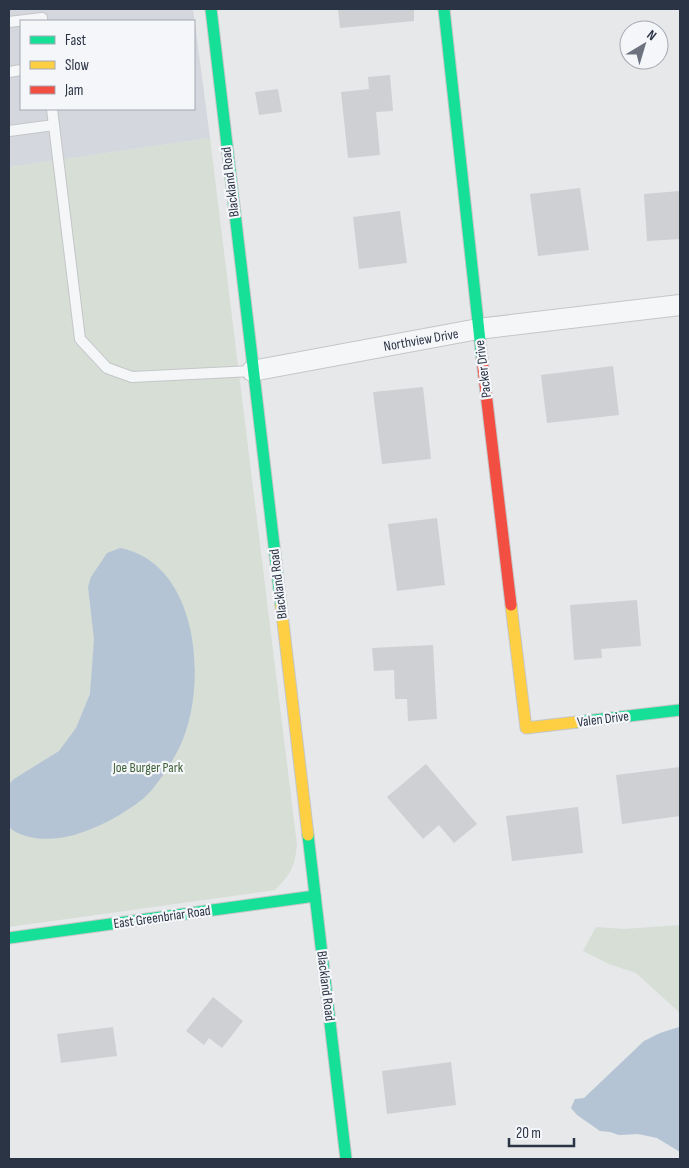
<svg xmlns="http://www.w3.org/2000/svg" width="689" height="1168" viewBox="0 0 689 1168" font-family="'Sofia Sans Condensed',sans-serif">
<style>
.built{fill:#d4d7dd;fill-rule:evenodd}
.green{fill:#d6ded6}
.water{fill:#b4c4d5}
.building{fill:#ced0d3}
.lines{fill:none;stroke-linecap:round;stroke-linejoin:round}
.lane-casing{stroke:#c4c6c8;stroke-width:12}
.street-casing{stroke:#c4c6c8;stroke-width:22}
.fast-casing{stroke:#c4c6c8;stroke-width:13}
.slow-casing{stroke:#c4c6c8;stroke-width:13}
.jam-casing{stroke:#c4c6c8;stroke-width:13}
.lane{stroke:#f5f6f7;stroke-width:10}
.street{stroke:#f5f6f7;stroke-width:20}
.fast{stroke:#16e098;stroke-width:11}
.slow{stroke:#ffcf43;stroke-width:11}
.jam{stroke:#f24e42;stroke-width:11}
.labels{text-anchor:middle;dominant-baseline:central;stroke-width:4.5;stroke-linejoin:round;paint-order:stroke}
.street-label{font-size:14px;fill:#2b3445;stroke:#f4f6f9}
.park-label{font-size:14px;fill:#3f6138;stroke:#f4f6f9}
</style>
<rect width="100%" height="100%" fill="#e6e8ea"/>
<path class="built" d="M9,9H193L210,138L9,167ZM21,21H194V109H21Z"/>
<g class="green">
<path d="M210,138L297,845C294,869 291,873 275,890L9,927V167Z"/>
<polygon points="680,925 680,1013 636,973 609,964 583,951 596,927 624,929"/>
</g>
<g class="water">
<path d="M120,548C200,563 209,688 179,748C172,763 156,787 144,798C124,814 98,828 74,835C54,841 24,841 9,827V784L14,779L59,751L76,728L90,694L94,639L88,587L91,577L107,553Z"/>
<polygon points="679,1027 680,1152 657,1138 638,1134 619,1135 610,1132 600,1131 577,1115 571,1108 575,1099 584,1098 644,1041 660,1033"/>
</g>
<g class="building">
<polygon points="338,9 414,9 414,21 340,28"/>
<polygon points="390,75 393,111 376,112 380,155 348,158 341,92 369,89 368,77"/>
<polygon points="278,89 282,112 259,115 255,92"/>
<polygon points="580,188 589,250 538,256 530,194"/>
<polygon points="680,191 680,239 647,241 644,194"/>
<polygon points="400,211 407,263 359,269 353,217"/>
<polygon points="613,366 619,415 547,423 541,375"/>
<polygon points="423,387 431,459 382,464 373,392"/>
<polygon points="437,518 445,585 397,591 388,524"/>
<polygon points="637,600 641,646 601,649 602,658 574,660 570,605"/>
<polygon points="433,645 437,719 408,721 407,699 395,699 394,670 374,671 372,648"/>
<polygon points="426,764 477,824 454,843 439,825 423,839 387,797"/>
<polygon points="680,767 680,816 622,824 616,775"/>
<polygon points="578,807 583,853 512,861 506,816"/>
<polygon points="213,997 243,1021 222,1048 209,1038 204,1045 186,1031"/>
<polygon points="113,1027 117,1056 61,1063 57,1034"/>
<polygon points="451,1062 456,1105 387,1114 382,1071"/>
</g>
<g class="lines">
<defs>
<g id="lane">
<polyline points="9,22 42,18 42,21"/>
<polyline points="9,72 21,70"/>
<polyline points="52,109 80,339 107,368 132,377 252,371"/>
<polyline points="9,131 54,125"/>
</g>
<polyline id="street" points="252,371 478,329 680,305"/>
<g id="fast">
<polyline points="211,9 281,605"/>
<polyline points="444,9 482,359"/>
<polyline points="577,722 680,710"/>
<polyline points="308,835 346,1159"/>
<polyline points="9,938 315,896"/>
</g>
<g id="slow">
<polyline points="281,605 308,835"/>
<polyline points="511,605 526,728 577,722"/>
</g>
<polyline id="jam" points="482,359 511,605"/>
</defs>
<use href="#lane" class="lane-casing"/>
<use href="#street" class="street-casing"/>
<use href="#fast" class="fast-casing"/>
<use href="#slow" class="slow-casing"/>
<use href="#jam" class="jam-casing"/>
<use href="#lane" class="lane"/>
<use href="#street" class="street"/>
<use href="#fast" class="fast"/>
<use href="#slow" class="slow"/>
<use href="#jam" class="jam"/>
</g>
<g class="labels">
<g class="street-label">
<text transform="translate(230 182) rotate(-97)">Blackland Road</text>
<text transform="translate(421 340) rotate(-10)">Northview Drive</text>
<text transform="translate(483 369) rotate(-97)">Packer Drive</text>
<text transform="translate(278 584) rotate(-97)">Blackland Road</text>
<text transform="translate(603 719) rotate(-7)">Valen Drive</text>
<text transform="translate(162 917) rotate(-8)">East Greenbriar Road</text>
<text transform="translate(326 986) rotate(83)">Blackland Road</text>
</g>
<g class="park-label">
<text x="148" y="767">Joe Burger Park</text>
</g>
</g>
<rect width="689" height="1168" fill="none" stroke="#2b3445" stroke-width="20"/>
<rect x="20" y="20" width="175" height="90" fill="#f4f6f9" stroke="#a4a8b1"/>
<rect x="30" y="36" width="25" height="8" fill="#16e098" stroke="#a4a8b1"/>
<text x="65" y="45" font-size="15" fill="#2b3445">Fast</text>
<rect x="30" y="61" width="25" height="8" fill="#ffcf43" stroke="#a4a8b1"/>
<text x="65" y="70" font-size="15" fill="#2b3445">Slow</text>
<rect x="30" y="86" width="25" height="8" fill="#f24e42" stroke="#a4a8b1"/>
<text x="65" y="95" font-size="15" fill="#2b3445">Jam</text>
<g transform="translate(644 45) rotate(38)"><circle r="24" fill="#f4f6f9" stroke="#a4a8b1"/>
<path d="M0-4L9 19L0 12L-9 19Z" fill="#6c737f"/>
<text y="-8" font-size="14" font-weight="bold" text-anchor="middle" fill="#2b3445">N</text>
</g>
<path d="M509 1138v8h65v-8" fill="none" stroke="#2b3445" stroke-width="2.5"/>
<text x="516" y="1138" font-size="15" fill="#2b3445" stroke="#f4f6f9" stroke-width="4" paint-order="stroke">20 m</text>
</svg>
